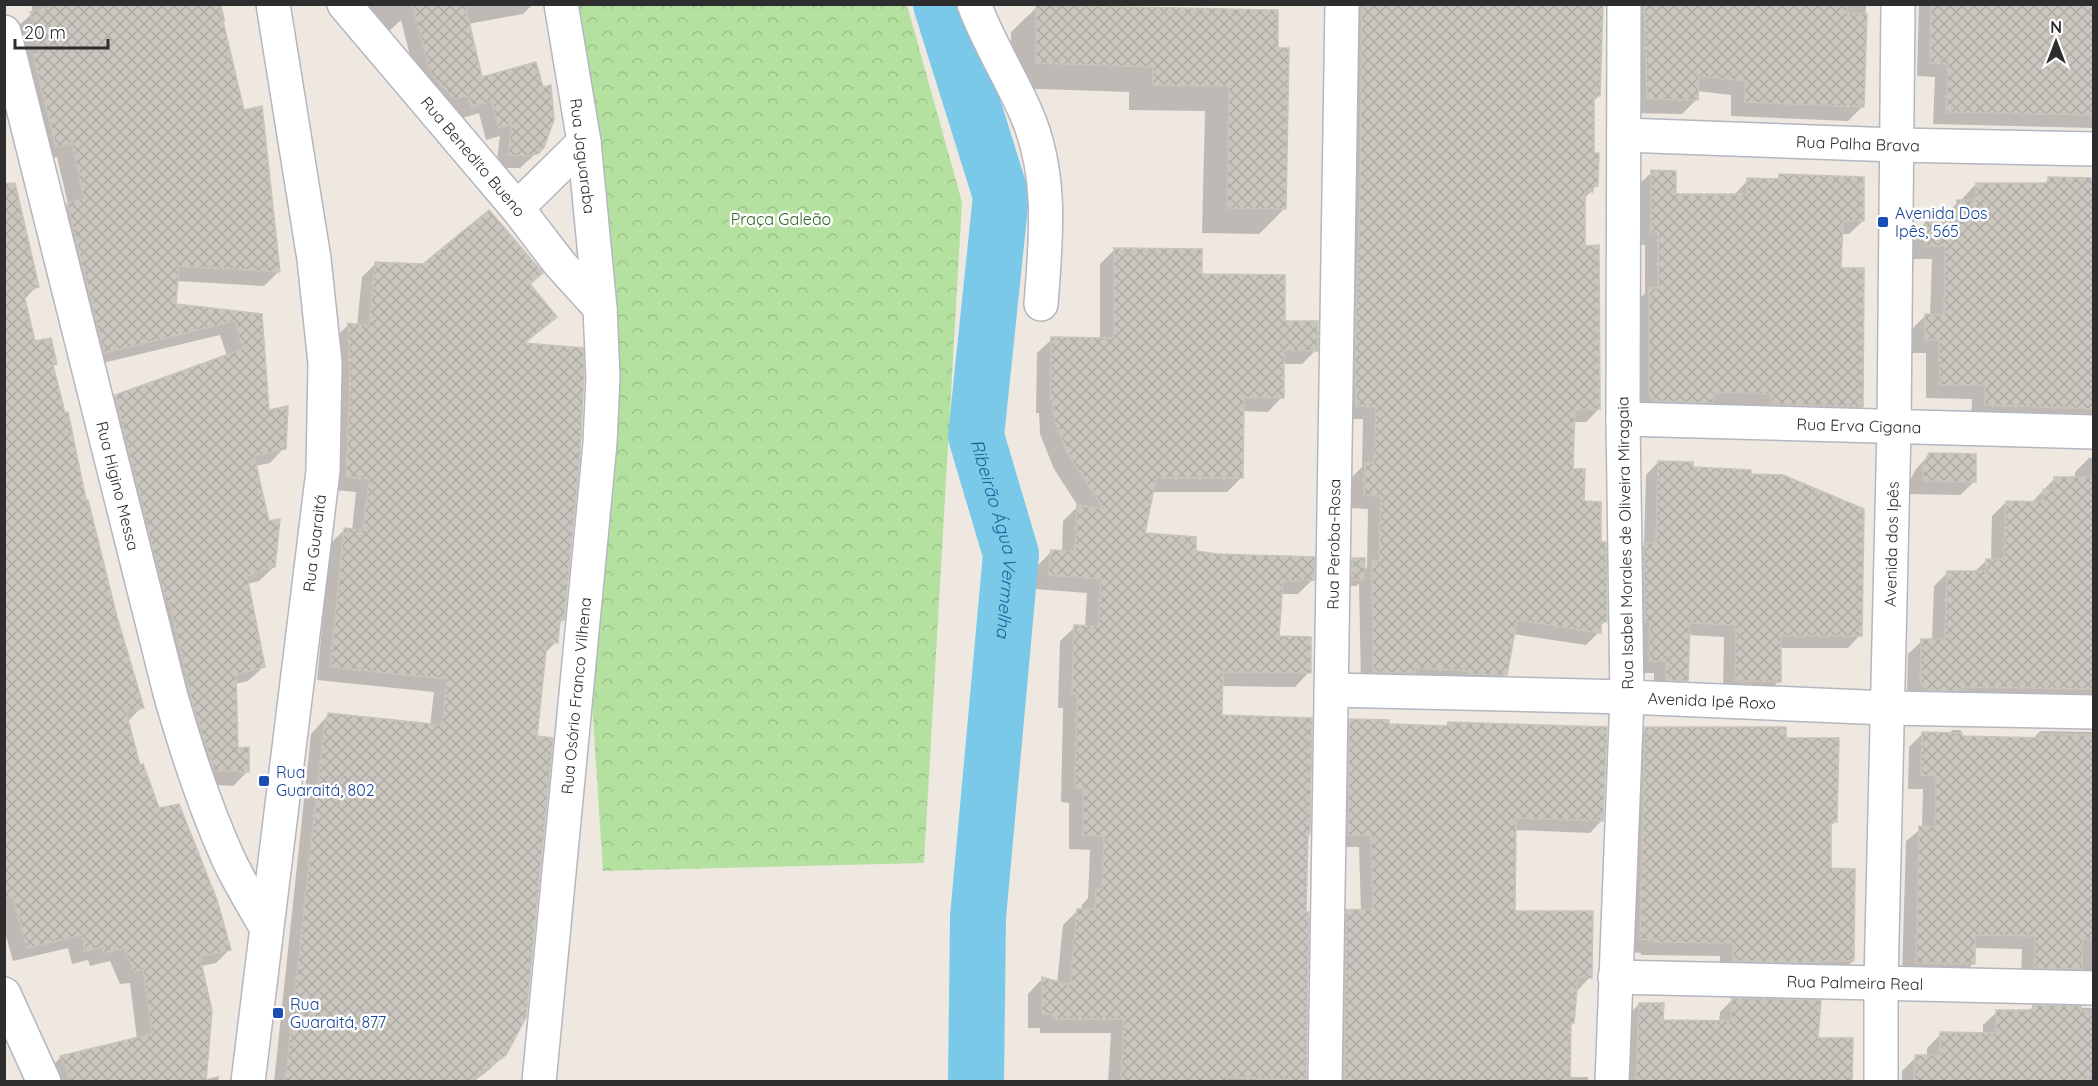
<svg xmlns="http://www.w3.org/2000/svg" width="2098" height="1086" viewBox="0 0 2098 1086" font-family="Quicksand,sans-serif">
<style>
.park{fill:url(#park-crowns)}
.shadow{fill:#0003}
.lines{fill:none;stroke-linecap:round;stroke-linejoin:round}
.river{stroke:#7ac9e9;stroke-width:56}
.building{fill:url(#building-cross-hatch);stroke:#c9c4ba;stroke-width:1.5}
.minor-casing{stroke:#b4b6c0;stroke-width:36}
.tertiary-casing{stroke:#b4b6c0;stroke-width:36}
.minor{stroke:#fff;stroke-width:33}
.tertiary{stroke:#fff;stroke-width:33}
.transit-dot{fill:#1a4fb4;stroke:#fff;stroke-width:2}
.labels{text-anchor:middle;dominant-baseline:central;stroke-width:5;stroke-linejoin:round;paint-order:stroke}
.street-label{font-size:16px;fill:#2d2d2d;stroke:#fff}
.transit-label{font-size:16px;fill:#164399;stroke:#fff;text-anchor:start}
.park-label{font-size:16px;fill:#2c681f;stroke:#fff}
.water-label{font-size:18px;font-style:italic;fill:#15689a;stroke:#fff}
</style>
<defs>
<pattern id="park-crowns" width="20" height="18" patternUnits="userSpaceOnUse" patternTransform="scale(1.5)"><rect width="20" height="18" fill="#b5e1a0"/><path d="M2 6a3 3 0 1 1 6 0M12 15a3 3 0 1 1 6 0" fill="none" stroke="#9cc18a"/></pattern>
<pattern id="building-cross-hatch" width="8" height="8" patternUnits="userSpaceOnUse" patternTransform="scale(1.5)"><rect width="8" height="8" fill="#cac6bf"/><path d="M0 0l8 8M0 8l8-8" fill="none" stroke="#aeaaa4"/></pattern>
</defs>
<rect width="100%" height="100%" fill="#eee8e1"/>
<polygon class="park" points="569,5 907,5 962,202 924,863 603,871 590,672 614,326"/>
<g class="shadow">
<polygon points="31,4 221,4 225,21 222,24 278,272 264,286 176,281 174,306 261,315 267,412 284,448 270,463 255,466 274,567 259,581 247,584 263,667 248,681 235,684 236,749 248,771 233,786 200,784 101,411 115,396 227,356 220,335 90,366 53,219 68,204 57,157 41,161 16,28 33,13"/>
<polygon points="345,4 533,4 523,14 468,24 481,78 543,147 520,168 496,168 500,136 486,140 479,113 459,119 455,108 440,112 418,88 401,20 377,42"/>
<polygon points="1349,4 1601,4 1599,96 1592,102 1592,154 1597,185 1584,199 1584,247 1599,409 1586,422 1573,422 1572,471 1582,503 1599,544 1606,621 1599,627 1599,632 1586,645 1513,634 1505,674 1492,688 1361,685 1359,583 1356,586 1346,586 1346,566 1353,559 1363,571 1367,567 1368,509 1351,508 1352,477 1362,467 1363,419 1343,419"/>
<polygon points="1631,4 1866,4 1863,106 1848,121 1731,116 1731,95 1697,91 1696,100 1682,114 1633,113"/>
<polygon points="1919,4 2094,4 2094,128 1933,124 1935,77 1917,76"/>
<polygon points="1037,7 1277,12 1284,209 1259,234 1202,233 1205,111 1129,110 1129,92 1011,88 1011,32"/>
<polygon points="1652,172 1675,195 1734,195 1748,180 1775,180 1780,176 1863,221 1849,234 1841,234 1840,270 1862,406 1848,420 1640,414 1635,303 1645,293 1645,245 1638,245 1638,185"/>
<polygon points="2049,179 2094,180 2094,423 1971,419 1972,399 1926,398 1926,353 1911,353 1911,330 1925,316 1930,316 1932,259 1911,259 1911,237 1925,223 1944,223 1944,216 1958,202 1962,202 1962,199 1976,184 2043,185"/>
<polygon points="4,219 37,286 24,300 34,343 55,364 52,367 85,502 142,707 128,721 139,767 158,810 230,949 216,963 201,966 204,1080 219,1076 218,1082 52,1082 47,1071 61,1057 137,1039 130,983 120,984 110,961 90,966 88,960 72,964 68,948 13,961 4,929"/>
<polygon points="1115,249 1201,276 1283,322 1316,350 1302,364 1282,364 1282,397 1268,412 1242,411 1242,477 1227,492 1151,492 1143,535 1195,552 1313,579 1298,594 1280,594 1278,637 1309,672 1295,687 1222,686 1221,716 1307,835 1304,1082 1108,1082 1111,1033 1040,1033 1040,1028 1028,1028 1028,994 1042,979 1057,983 1063,925 1078,910 1081,910 1082,905 1088,898 1090,850 1069,849 1069,803 1061,802 1063,708 1058,708 1060,641 1075,627 1085,627 1087,593 1034,589 1037,566 1052,551 1062,552 1063,521 1078,506 1054,469 1040,434 1039,413 1036,413 1037,353 1052,339 1100,340 1100,264"/>
<polygon points="375,264 529,285 555,317 523,345 563,620 558,625 556,642 544,654 505,1054 490,1069 473,1082 274,1082 311,734 328,715 430,725 434,692 317,680 330,544 344,530 352,531 356,492 333,490 334,339 348,325 357,326 362,277"/>
<polygon points="1930,454 1975,481 1960,495 1909,494 1909,482 1916,469"/>
<polygon points="2089,458 2094,458 2094,713 1907,695 1908,654 1922,641 1932,641 1934,586 1948,572 1974,572 1986,561 1991,561 1992,516 2006,502 2031,503 2055,478 2075,478 2075,472"/>
<polygon points="1658,462 1691,469 1749,475 1860,635 1848,648 1779,648 1779,681 1767,694 1723,693 1724,637 1688,635 1686,680 1674,693 1654,692 1654,673 1637,673 1631,557 1644,545 1646,475"/>
<polygon points="1350,720 1388,726 1444,727 1448,723 1602,820 1590,833 1515,830 1514,912 1590,977 1578,990 1575,989 1572,1023 1570,1026 1568,1077 1588,1077 1588,1082 1332,1082 1335,924 1347,912 1361,911 1359,847 1336,847 1338,733"/>
<polygon points="1645,729 1784,740 1836,821 1829,828 1829,870 1853,961 1839,974 1720,974 1720,956 1641,955 1641,953 1627,952 1632,742"/>
<polygon points="1953,730 1961,730 1961,738 2032,740 2040,731 2094,732 2094,990 2021,981 2022,949 1974,948 1973,964 1959,978 1902,977 1906,841 1922,828 1923,789 1908,789 1909,747 1923,733 1948,734"/>
<polygon points="1732,1000 1816,1039 1851,1082 1626,1082 1627,1017 1639,1004 1661,1021 1719,1023 1720,1012"/>
<polygon points="2033,1007 2094,1008 2094,1082 1902,1082 1902,1071 1916,1057 1927,1057 1927,1048 1941,1034 1983,1034 1983,1025 1997,1012 2028,1012"/>
</g>
<g class="lines">
<path class="river" id="s1" d="M941,4L1001,196L976,436L1011,554L978,917L976,1082"/>
</g>
<g class="building">
<polygon points="62,4 219,4 244,110 262,106 280,272 179,266 176,304 262,314 269,410 288,406 286,449 254,456 269,521 280,519 275,567 256,572 256,574 247,576 265,667 236,674 238,748 249,747 249,772 214,770 194,710 169,601 166,602 115,395 243,349 235,321 104,353 67,203 84,199 72,143 56,147 33,55 40,53 30,12"/>
<polygon points="412,4 465,4 482,77 536,62 543,87 551,85 554,120 544,147 539,153 530,156 508,155 512,124 499,128 491,101 472,107 468,96 454,99 431,74"/>
<polygon points="1376,4 1603,4 1600,96 1594,96 1594,153 1599,153 1598,186 1593,186 1593,192 1585,192 1585,246 1599,245 1600,409 1575,410 1573,469 1585,469 1584,501 1601,502 1601,542 1606,542 1607,622 1601,622 1601,633 1517,620 1507,675 1469,674 1469,671 1415,668 1415,673 1373,672 1372,560 1379,561 1381,496 1364,495 1365,463 1374,463 1376,407 1356,406 1355,351 1360,194 1362,5"/>
<polygon points="1644,4 1847,4 1846,13 1867,14 1864,107 1745,102 1745,81 1699,76 1698,100 1647,99"/>
<polygon points="1931,4 2094,4 2094,115 1946,112 1948,64 1930,63"/>
<polygon points="1036,5 1278,10 1278,48 1289,48 1286,209 1227,208 1229,86 1153,85 1153,67 1036,63"/>
<polygon points="1651,170 1676,171 1676,194 1747,194 1747,178 1779,179 1779,174 1864,177 1864,221 1843,221 1841,268 1864,268 1863,407 1771,404 1771,394 1714,392 1713,403 1654,401 1649,393 1649,287 1658,288 1658,232 1651,232"/>
<polygon points="2048,177 2094,178 2094,409 1985,405 1985,385 1940,385 1939,340 1925,340 1925,314 1944,315 1945,246 1925,246 1925,222 1957,222 1957,200 1976,200 1976,183 2048,183"/>
<polygon points="15,183 39,287 23,291 35,341 51,338 57,364 53,365 65,413 68,412 86,500 88,500 117,617 144,708 126,712 140,765 143,764 159,808 179,804 217,900 231,950 200,957 212,1011 206,1082 71,1082 60,1056 152,1034 143,970 134,971 124,948 103,953 102,947 85,951 82,935 27,948 13,896 4,898 4,184"/>
<polygon points="489,210 543,273 530,284 557,317 524,343 583,348 584,374 580,455 564,620 560,620 558,643 547,642 537,736 553,738 526,1017 506,1055 469,1082 285,1082 325,719 327,719 328,713 442,725 447,679 330,667 344,528 363,530 369,479 346,477 350,386 348,323 369,326 375,262 423,264"/>
<polygon points="1114,248 1202,249 1202,274 1285,275 1285,321 1318,321 1318,351 1284,350 1284,398 1244,397 1243,478 1156,478 1145,533 1196,537 1196,551 1218,554 1315,557 1314,580 1283,581 1279,636 1311,637 1311,673 1223,672 1222,715 1312,718 1310,834 1308,834 1306,912 1309,912 1306,1081 1227,1077 1227,1082 1121,1082 1124,1019 1053,1019 1053,1014 1042,1014 1042,977 1070,985 1077,909 1095,909 1096,889 1102,889 1104,836 1083,835 1083,789 1075,788 1077,694 1072,694 1074,625 1098,626 1101,579 1048,575 1051,550 1075,551 1077,505 1104,509 1068,454 1054,419 1053,399 1050,399 1051,337 1114,338"/>
<polygon points="1929,453 1976,454 1976,482 1923,481 1923,466"/>
<polygon points="1658,461 1693,462 1693,467 1751,470 1751,474 1783,475 1864,509 1862,636 1781,636 1781,682 1735,681 1736,625 1690,623 1688,681 1666,680 1666,661 1649,661 1650,622 1645,622 1644,543 1656,543"/>
<polygon points="2054,477 2094,477 2094,689 1964,687 1964,689 1954,691 1926,690 1920,681 1921,639 1945,639 1947,571 1986,571 1986,559 2004,559 2006,501 2043,502 2043,489 2054,490"/>
<polygon points="1352,558 1365,558 1364,580 1352,580"/>
<polygon points="1349,719 1389,720 1389,724 1448,726 1448,722 1607,727 1603,821 1516,818 1515,911 1593,911 1592,978 1578,977 1574,1023 1571,1023 1570,1082 1344,1082 1346,910 1373,909 1371,835 1348,835"/>
<polygon points="1645,727 1786,727 1786,738 1839,738 1837,822 1831,822 1831,868 1855,869 1854,961 1824,961 1824,963 1733,961 1733,943 1654,942 1654,940 1640,939"/>
<polygon points="1922,732 1962,733 1962,736 2040,738 2040,734 2094,735 2094,939 2082,939 2082,969 2034,968 2035,936 1975,935 1975,964 1916,963 1919,826 1935,827 1936,776 1921,775"/>
<polygon points="1732,998 1821,1000 1818,1038 1853,1038 1852,1082 1636,1082 1639,1003 1664,1003 1663,1020 1731,1021"/>
<polygon points="2033,1005 2081,1006 2081,1011 2094,1011 2094,1079 2080,1079 2080,1082 1914,1082 1915,1055 1940,1055 1940,1032 1996,1033 1996,1010 2032,1010"/>
</g>
<g class="lines">
<defs>
<g id="minor">
<path id="s2" d="M344,4L517,208L560,264L600,308"/>
<path d="M974,4C988,42 1010,76 1026,113C1053,174 1046,239 1041,304"/>
<path id="s3" d="M4,32L170,693C186,749 204,805 228,858C239,882 253,904 266,927"/>
<path id="s4" d="M1624,135L1896,145L2094,149"/>
<polyline points="517,208 584,142"/>
<path id="s5" d="M1623,419L2094,432"/>
<path id="s6" d="M1331,690L1627,697L1888,708"/>
<path id="s7" d="M1615,977L2094,988"/>
<polyline points="4,994 44,1082"/>
<path id="s8" d="M539,1082L600,443L603,377L600,308L584,142L561,4"/>
<path id="s9" d="M1325,1082L1342,4"/>
<polyline points="1612,1082 1627,697 1623,419 1624,4"/>
</g>
<g id="tertiary">
<polyline points="1888,708 2094,712"/>
<path id="s10" d="M248,1082L323,471L325,363L314,259L273,4"/>
<path id="s11" d="M1881,1082V983L1894,427L1898,4"/>
</g>
</defs>
<use href="#minor" class="minor-casing"/>
<use href="#tertiary" class="tertiary-casing"/>
<use href="#minor" class="minor"/>
<use href="#tertiary" class="tertiary"/>
</g>
<g class="transit-dot">
<rect x="1877" y="216" width="12" height="12" rx="3"/>
<rect x="258" y="775" width="12" height="12" rx="3"/>
<rect x="272" y="1007" width="12" height="12" rx="3"/>
</g>
<g class="labels">
<g class="street-label">
<text stroke="none"><textPath href="#s4" startOffset="234">Rua Palha Brava</textPath></text>
<text stroke="none"><textPath href="#s2" startOffset="200">Rua Benedito Bueno</textPath></text>
<text transform="translate(583 156) rotate(83)">Rua Jaguaraba</text>
<text stroke="none"><textPath href="#s5" startOffset="236">Rua Erva Cigana</textPath></text>
<text stroke="none"><textPath href="#s3" startOffset="468">Rua Higino Messa</textPath></text>
<text stroke="none"><textPath href="#s10" startOffset="543">Rua Guaraitá</textPath></text>
<text stroke="none"><textPath href="#s9" startOffset="538">Rua Peroba-Rosa</textPath></text>
<text transform="translate(1625 543) rotate(-91)">Rua Isabel Morales de Oliveira Miragaia</text>
<text stroke="none"><textPath href="#s11" startOffset="538">Avenida dos Ipês</textPath></text>
<text stroke="none"><textPath href="#s8" startOffset="388">Rua Osório Franco Vilhena</textPath></text>
<text stroke="none"><textPath href="#s6" startOffset="381">Avenida Ipê Roxo</textPath></text>
<text stroke="none"><textPath href="#s7" startOffset="240">Rua Palmeira Real</textPath></text>
</g>
<g class="transit-label">
<text x="1895" y="213">Avenida Dos<tspan x="1895" dy="18">Ipês, 565</tspan></text>
<text x="276" y="772">Rua<tspan x="276" dy="18">Guaraitá, 802</tspan></text>
<text x="290" y="1004">Rua<tspan x="290" dy="18">Guaraitá, 877</tspan></text>
</g>
<g class="park-label">
<text x="781" y="219">Praça Galeão</text>
</g>
<g class="water-label">
<text stroke="none"><textPath href="#s1" startOffset="548">Ribeirão Água Vermelha</textPath></text>
</g>
</g>
<rect width="2098" height="1086" fill="none" stroke="#2d2d2d" stroke-width="12"/>
<g transform="translate(2056 42)" stroke="#ffffff" stroke-width="4.5" paint-order="stroke">
<path d="M0-4.5L10 22L0 15L-10 22Z" fill="#2d2d2d"/>
<text y="-9" font-size="16" font-weight="bold" text-anchor="middle" fill="#2d2d2d">N</text>
</g>
<path d="M15 39v9h93v-9" fill="none" stroke="#2d2d2d" stroke-width="3"/>
<text x="24" y="39" font-size="18" fill="#2d2d2d" stroke="#ffffff" stroke-width="4.5" paint-order="stroke">20 m</text>
</svg>
